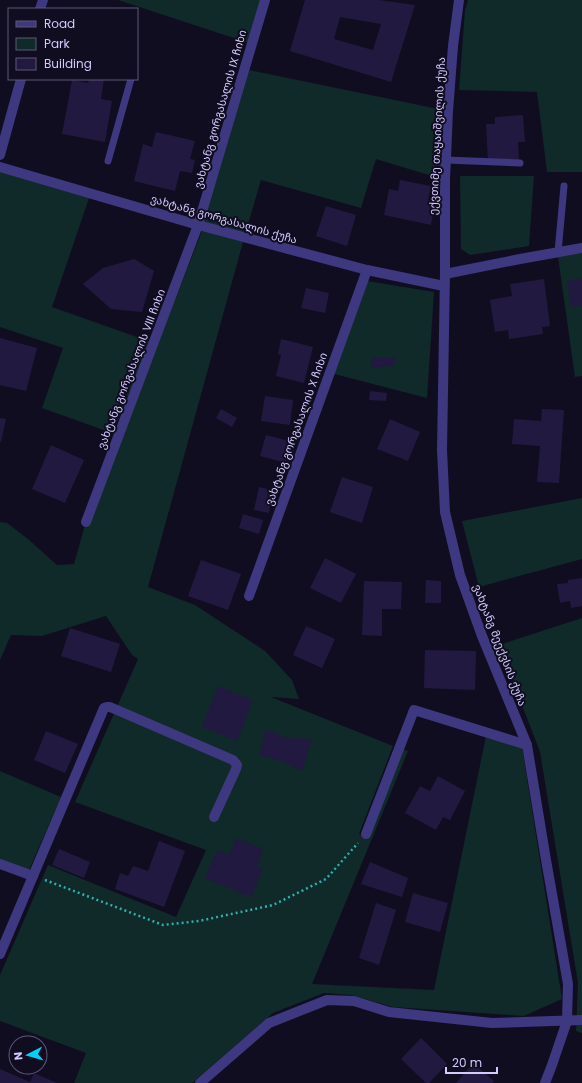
<svg xmlns="http://www.w3.org/2000/svg" width="582" height="1083" viewBox="0 0 582 1083" font-family="Poppins,'Noto Sans Georgian',sans-serif">
<style>
.green{fill:#102929}
.building{fill:#221940;fill-rule:evenodd}
.lines{fill:none;stroke-linecap:round;stroke-linejoin:round}
.path{stroke:#2eb0ae;stroke-width:2.5;stroke-dasharray:2 3;stroke-linecap:butt}
.service{stroke:#3d387f;stroke-width:7}
.minor{stroke:#3d387f;stroke-width:10}
.labels{text-anchor:middle;dominant-baseline:central;stroke-width:4;stroke-linejoin:round;paint-order:stroke}
.street-label{font-size:11px;fill:#d3cbff;stroke:#110d20}
</style>
<rect width="100%" height="100%" fill="#110d20"/>
<g class="green">
<polygon points="118,0 265,0 252,44"/>
<polygon points="468,0 582,0 582,172 547,172 537,92 459,90 465,10"/>
<polygon points="244,69 448,111 445,180 376,159 361,208 261,180 244,238 198,225"/>
<polygon points="0,172 89,198 52,307 151,342 112,433 42,408 63,348 0,327"/>
<polygon points="460,176 534,176 529,246 470,255 461,249"/>
<polygon points="202,231 243,242 148,587 195,605 265,651 292,680 299,699 271,697 393,746 359,834 367,838 402,749 408,751 312,984 434,990 486,736 522,747 562,999 524,1016 393,1007 351,995 324,993 273,1013 192,1083 74,1083 86,1053 0,1021 0,975 48,865 176,917 206,850 75,802 138,659 132,655 106,616 42,636 11,635 0,660 0,522 7,523 28,539 57,565 74,564 85,525 89,520"/>
<polygon points="582,253 582,376 575,377 558,257"/>
<polygon points="367,281 434,292 427,398 334,374"/>
<polygon points="582,498 582,559 479,587 462,521"/>
<polygon points="582,618 582,1033 576,1031 578,983 540,752 499,645"/>
<polygon points="0,771 61,797 29,870 0,859"/>
</g>
<g class="building">
<path d="M305,0H379L415,5L391,82L290,51ZM340,17L381,24L373,50L334,39Z"/>
<polygon points="89,79 104,79 101,99 112,101 105,142 62,134 72,80 88,83"/>
<polygon points="523,115 525,142 518,142 519,160 488,162 486,124 495,124 495,117"/>
<polygon points="156,132 195,141 190,159 195,160 192,173 180,171 175,191 134,181 143,144 152,147"/>
<polygon points="400,180 431,186 428,200 435,202 431,225 384,215 389,189 398,191"/>
<polygon points="326,206 356,215 347,246 316,236"/>
<polygon points="134,259 154,271 142,312 111,309 83,284 103,268"/>
<polygon points="582,278 582,306 571,307 567,281"/>
<polygon points="544,279 550,326 542,327 543,334 509,339 508,330 495,332 490,300 512,296 510,284"/>
<polygon points="306,288 329,293 325,313 301,308"/>
<polygon points="0,338 37,348 26,391 0,385"/>
<polygon points="281,339 313,347 304,383 276,376 281,355 278,354"/>
<polygon points="395,357 395,366 372,367 371,358"/>
<polygon points="370,391 387,393 386,401 369,400"/>
<polygon points="265,396 293,400 290,425 261,421"/>
<polygon points="221,409 237,418 232,427 216,418"/>
<polygon points="542,409 564,410 559,483 537,482 540,446 512,444 514,419 541,421"/>
<polygon points="0,418 6,419 1,442 0,442"/>
<polygon points="390,419 420,432 408,461 377,449"/>
<polygon points="266,435 296,443 290,464 260,456"/>
<polygon points="51,445 84,460 65,503 32,489"/>
<polygon points="342,477 373,487 362,523 330,512"/>
<polygon points="259,487 273,490 269,513 254,510"/>
<polygon points="243,514 263,520 259,534 239,528"/>
<polygon points="325,558 356,574 341,603 310,588"/>
<polygon points="201,560 241,574 228,610 188,596"/>
<polygon points="582,578 582,606 571,608 570,601 560,603 557,584 568,583 568,580"/>
<polygon points="426,580 441,581 441,603 425,603"/>
<polygon points="364,581 402,582 401,609 382,609 382,636 362,635"/>
<polygon points="306,626 335,639 322,668 293,655"/>
<polygon points="70,628 120,644 111,672 61,656"/>
<polygon points="425,650 476,651 475,690 424,688"/>
<polygon points="218,686 253,700 237,741 202,727"/>
<polygon points="266,729 287,738 312,739 302,771 283,762 259,755"/>
<polygon points="46,731 78,744 65,773 34,760"/>
<polygon points="438,776 465,791 450,820 443,817 436,830 405,813 420,786 430,791"/>
<polygon points="236,838 263,849 257,866 263,869 251,897 205,878 217,850 229,855"/>
<polygon points="159,841 185,851 164,907 115,889 120,873 128,876 133,866 148,871"/>
<polygon points="59,849 90,862 84,878 52,865"/>
<polygon points="370,862 408,878 402,897 361,884"/>
<polygon points="413,893 448,903 440,932 405,922"/>
<polygon points="376,903 396,910 379,965 359,958"/>
<polygon points="421,1038 447,1064 429,1083 426,1083 401,1059"/>
<polygon points="473,1063 494,1081 492,1083 456,1083"/>
<polygon points="0,1069 30,1082 34,1073 57,1083 0,1083"/>
</g>
<g class="lines">
<polyline class="path" points="45,880 163,925 199,921 273,905 326,879 358,843"/>
<g class="service">
<polyline points="446,160 520,163"/>
<polyline points="108,161 131,79"/>
<polyline points="558,252 564,186"/>
</g>
<g class="minor">
<polyline points="459,0 453,46 448,111 445,180 445,274 442,450 445,512 460,575 482,636 527,745 546,860 568,984 567,1021 552,1065 545,1083"/>
<polyline points="40,9 43,0"/>
<polyline points="0,155 21,79"/>
<polyline points="0,167 198,225 367,270 444,286"/>
<polyline points="445,274 520,259 582,248"/>
<polyline points="86,522 198,225 265,0"/>
<polyline points="249,596 367,270"/>
<polyline points="366,834 414,710 527,745"/>
<polyline points="0,864 33,876"/>
<polyline points="0,954 104,708 107,707 110,707 233,760 237,765 236,769 214,817"/>
<polyline points="200,1083 269,1023 327,1000 354,1001 389,1012 492,1023 582,1020"/>
</g>
</g>
<g class="labels">
<g class="street-label">
<text transform="translate(220 109) rotate(-74)">ვახტანგ გორგასალის IX ჩიხი</text>
<text transform="translate(437 136) rotate(-87)">ექვთიმე თაყაიშვილის ქუჩა</text>
<text transform="translate(224 219) rotate(16)">ვახტანგ გორგასალის ქუჩა</text>
<text transform="translate(131 369) rotate(-69)">ვახტანგ გორგასალის VIII ჩიხი</text>
<text transform="translate(296 429) rotate(-70)">ვახტანგ გორგასალის X ჩიხი</text>
<text transform="translate(500 645) rotate(69)">ვახტანგ მეექვსის ქუჩა</text>
</g>
</g>
<rect x="8" y="8" width="130" height="72" fill="#110d20" stroke="#5f5979"/>
<rect x="16" y="21" width="20" height="6" fill="#3d387f" stroke="#5f5979"/>
<text x="44" y="28" font-size="12" fill="#d3cbff">Road</text>
<rect x="16" y="38" width="20" height="12" fill="#102929" stroke="#5f5979"/>
<text x="44" y="48" font-size="12" fill="#d3cbff">Park</text>
<rect x="16" y="58" width="20" height="12" fill="#221940" stroke="#5f5979"/>
<text x="44" y="68" font-size="12" fill="#d3cbff">Building</text>
<g transform="translate(28 1055) rotate(264)"><circle r="19" fill="#110d20" stroke="#5f5979"/>
<path d="M0-3L7 15L0 10L-7 15Z" fill="#01d2f5"/>
<text y="-6" font-size="11" font-weight="bold" text-anchor="middle" fill="#d3cbff">N</text>
</g>
<path d="M446 1067v6h51v-6" fill="none" stroke="#d3cbff" stroke-width="2"/>
<text x="452" y="1067" font-size="12" fill="#d3cbff" stroke="#110d20" stroke-width="3" paint-order="stroke">20 m</text>
</svg>
